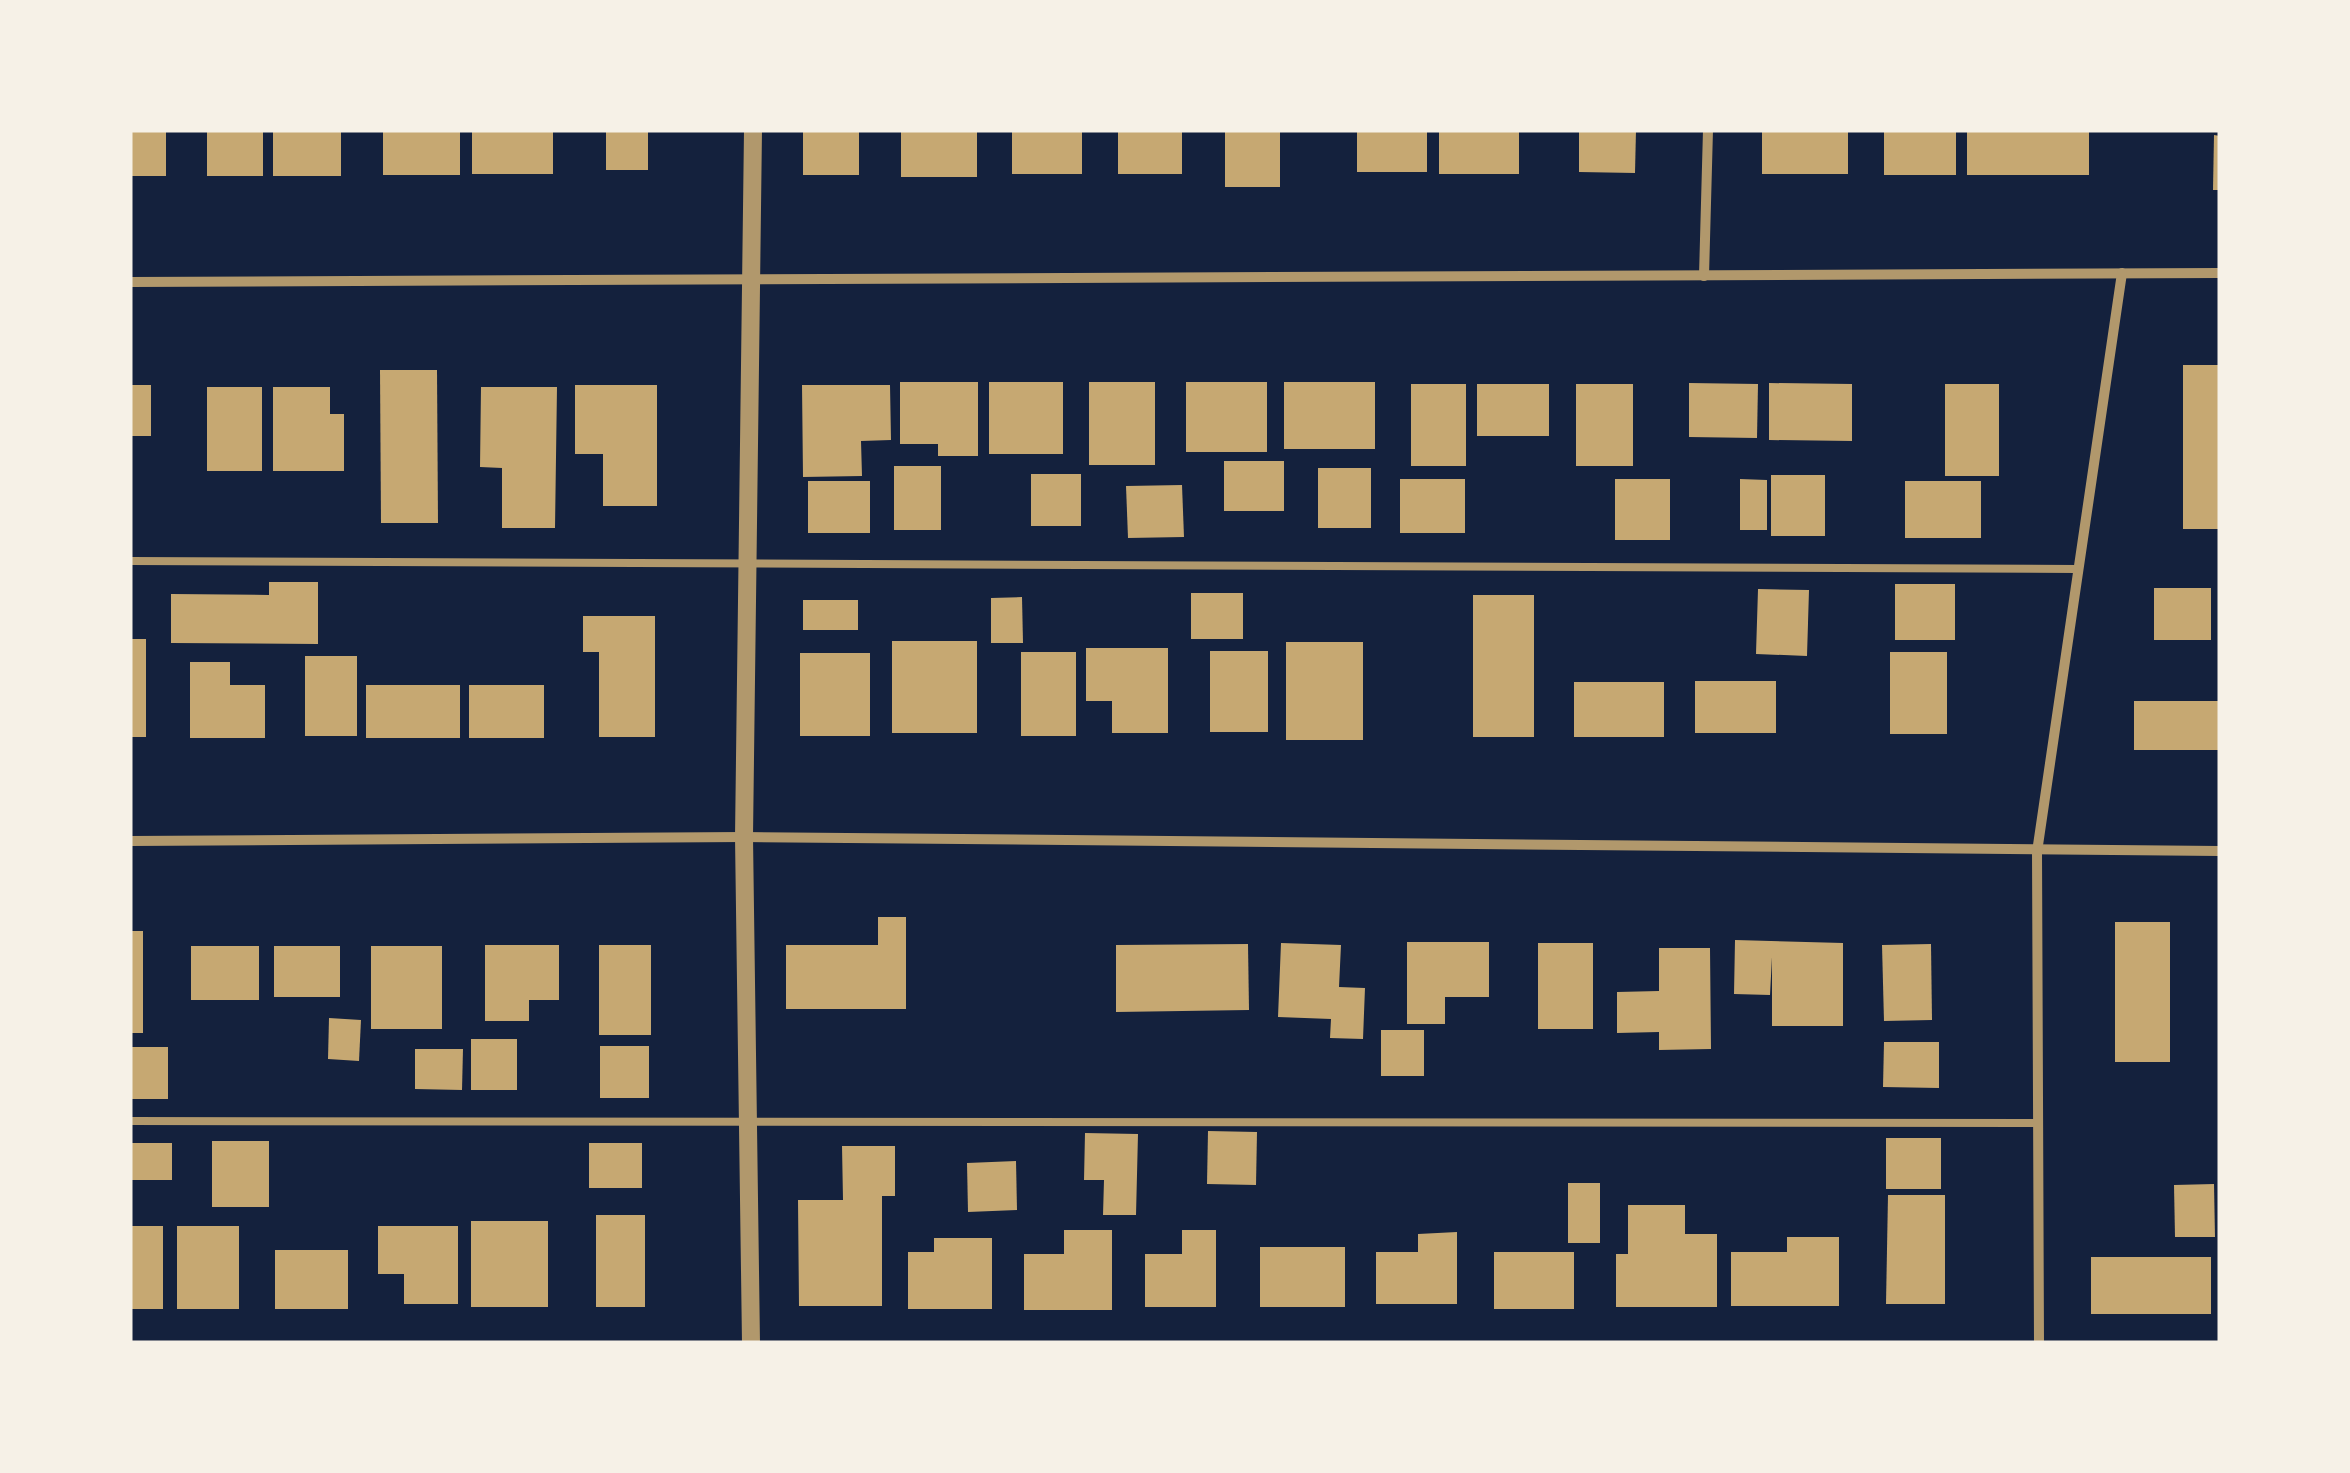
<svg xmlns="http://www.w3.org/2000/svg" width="2350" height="1473" viewBox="0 0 2350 1473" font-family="'DM Sans',sans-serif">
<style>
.building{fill:#c6a872}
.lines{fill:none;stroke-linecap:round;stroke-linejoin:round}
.service{stroke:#b1986c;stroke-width:8}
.minor{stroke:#b1986c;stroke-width:10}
.tertiary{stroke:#b1986c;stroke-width:18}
</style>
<rect width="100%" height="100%" fill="#14213d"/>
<g class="building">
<rect x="130" y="130" width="36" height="46"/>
<rect x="207" y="130" width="56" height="46"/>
<rect x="273" y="130" width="68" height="46"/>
<rect x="383" y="130" width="77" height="45"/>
<rect x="472" y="130" width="81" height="44"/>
<rect x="606" y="130" width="42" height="40"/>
<rect x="803" y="130" width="56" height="45"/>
<rect x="901" y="130" width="76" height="47"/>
<rect x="1012" y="130" width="70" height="44"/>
<rect x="1118" y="130" width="64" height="44"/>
<rect x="1225" y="130" width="55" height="57"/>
<rect x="1357" y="130" width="70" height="42"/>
<rect x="1439" y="130" width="80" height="44"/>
<polygon points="1579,130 1636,130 1635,173 1579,172"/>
<rect x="1762" y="130" width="86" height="44"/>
<rect x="1884" y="130" width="72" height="45"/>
<rect x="1967" y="130" width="122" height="45"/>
<polygon points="2214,135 2220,136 2220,190 2213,190"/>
<rect x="2183" y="365" width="37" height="164"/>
<polygon points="380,370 437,370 438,523 381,523"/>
<polygon points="900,382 978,382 978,456 938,456 938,444 900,444"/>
<rect x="989" y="382" width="74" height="72"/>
<rect x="1089" y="382" width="66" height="83"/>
<rect x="1186" y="382" width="81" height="70"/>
<rect x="1284" y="382" width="91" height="67"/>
<polygon points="1689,383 1758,384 1757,438 1689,437"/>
<polygon points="1769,383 1852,384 1852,441 1769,440"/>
<rect x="1411" y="384" width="55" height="82"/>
<rect x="1477" y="384" width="72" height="52"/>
<rect x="1576" y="384" width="57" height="82"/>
<rect x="1945" y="384" width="54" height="92"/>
<rect x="130" y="385" width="21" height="51"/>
<polygon points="575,385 657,385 657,506 603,506 603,454 575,454"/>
<polygon points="802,385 890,385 891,440 861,441 862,476 803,477"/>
<rect x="207" y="387" width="55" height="84"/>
<polygon points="273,387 330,387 330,414 344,414 344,471 273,471"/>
<polygon points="481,387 557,387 555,528 502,528 502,468 480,467"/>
<rect x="1224" y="461" width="60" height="50"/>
<rect x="894" y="466" width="47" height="64"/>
<rect x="1318" y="468" width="53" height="60"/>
<rect x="1031" y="474" width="50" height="52"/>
<rect x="1771" y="475" width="54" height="61"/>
<rect x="1400" y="479" width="65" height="54"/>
<rect x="1615" y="479" width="55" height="61"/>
<polygon points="1740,479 1767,480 1767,530 1740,530"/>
<rect x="808" y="481" width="62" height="52"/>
<rect x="1905" y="481" width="76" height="57"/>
<polygon points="1182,485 1184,537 1128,538 1126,486"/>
<polygon points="269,582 318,582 318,644 171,643 171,594 269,595"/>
<rect x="1895" y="584" width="60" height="56"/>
<rect x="2154" y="588" width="57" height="52"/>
<polygon points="1758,589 1809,590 1807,656 1756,654"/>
<rect x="1191" y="593" width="52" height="46"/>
<rect x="1473" y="595" width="61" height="142"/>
<polygon points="1022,597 1023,643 991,643 991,598"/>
<rect x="803" y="600" width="55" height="30"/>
<polygon points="583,616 655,616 655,737 599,737 599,652 583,652"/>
<rect x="130" y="639" width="16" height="98"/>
<rect x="892" y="641" width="85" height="92"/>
<rect x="1286" y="642" width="77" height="98"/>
<polygon points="1086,648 1168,648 1168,733 1112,733 1112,701 1086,701"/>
<rect x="1210" y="651" width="58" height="81"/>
<rect x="1021" y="652" width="55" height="84"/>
<rect x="1890" y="652" width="57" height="82"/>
<rect x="800" y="653" width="70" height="83"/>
<rect x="305" y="656" width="52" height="80"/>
<polygon points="190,662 230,662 230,685 265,685 265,738 190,738"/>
<rect x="1695" y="681" width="81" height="52"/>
<rect x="1574" y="682" width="90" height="55"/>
<rect x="366" y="685" width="94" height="53"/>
<rect x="469" y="685" width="75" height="53"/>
<rect x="2134" y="701" width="86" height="49"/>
<polygon points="878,917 906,917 906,1009 786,1009 786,945 878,945"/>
<rect x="2115" y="922" width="55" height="140"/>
<rect x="130" y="931" width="13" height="102"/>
<polygon points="1735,940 1843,943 1843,1026 1772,1026 1772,957 1770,995 1734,994"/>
<polygon points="1407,942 1489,942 1489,997 1445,997 1445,1024 1407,1024"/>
<polygon points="1281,943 1341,945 1339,987 1365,988 1363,1039 1330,1038 1331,1019 1278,1017"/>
<rect x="1538" y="943" width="55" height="86"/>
<polygon points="1248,944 1249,1010 1116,1012 1116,945"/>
<polygon points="1931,944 1932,1020 1884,1021 1882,945"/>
<polygon points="485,945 559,945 559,1000 529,1000 529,1021 485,1021"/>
<rect x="599" y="945" width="52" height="90"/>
<rect x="191" y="946" width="68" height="54"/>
<rect x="274" y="946" width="66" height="51"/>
<rect x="371" y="946" width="71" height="83"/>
<polygon points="1659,948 1710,948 1711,1049 1659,1050 1659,1032 1617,1033 1617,992 1659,991"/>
<polygon points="329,1018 361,1020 359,1061 328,1059"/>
<rect x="1381" y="1030" width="43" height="46"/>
<rect x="471" y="1039" width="46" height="51"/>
<polygon points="1884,1042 1939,1042 1939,1088 1883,1087"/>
<rect x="600" y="1046" width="49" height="52"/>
<rect x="130" y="1047" width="38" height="52"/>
<polygon points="415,1049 463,1049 462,1090 415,1089"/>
<polygon points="1208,1131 1257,1132 1256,1185 1207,1184"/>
<polygon points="1085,1133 1138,1134 1136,1215 1103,1215 1104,1180 1084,1180"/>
<rect x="1886" y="1138" width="55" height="51"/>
<rect x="212" y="1141" width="57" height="66"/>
<rect x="130" y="1143" width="42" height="37"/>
<rect x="589" y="1143" width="53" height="45"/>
<polygon points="842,1146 895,1146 895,1196 882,1196 882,1306 799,1306 798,1200 843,1200"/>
<polygon points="1016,1161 1017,1210 968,1212 967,1163"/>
<rect x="1568" y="1183" width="32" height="60"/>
<polygon points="2214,1184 2215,1237 2175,1237 2174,1185"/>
<polygon points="1888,1195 1945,1195 1945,1304 1886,1304"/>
<polygon points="1628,1205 1685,1205 1685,1234 1717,1234 1717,1307 1616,1307 1616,1254 1628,1254"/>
<rect x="596" y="1215" width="49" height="92"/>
<rect x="471" y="1221" width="77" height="86"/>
<rect x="130" y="1226" width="33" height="83"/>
<rect x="177" y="1226" width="62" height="83"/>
<polygon points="378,1226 458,1226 458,1304 404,1304 404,1274 378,1274"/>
<polygon points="1064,1230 1112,1230 1112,1310 1024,1310 1024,1254 1064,1254"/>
<polygon points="1182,1230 1216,1230 1216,1307 1145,1307 1145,1254 1182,1254"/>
<polygon points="1457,1232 1457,1304 1376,1304 1376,1252 1418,1252 1418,1234"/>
<polygon points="1787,1237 1839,1237 1839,1306 1731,1306 1731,1252 1787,1252"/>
<polygon points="934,1238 992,1238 992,1309 908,1309 908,1252 934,1252"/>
<rect x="1260" y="1247" width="85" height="60"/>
<rect x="275" y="1250" width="73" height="59"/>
<rect x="1494" y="1252" width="80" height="57"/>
<rect x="2091" y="1257" width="120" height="57"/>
</g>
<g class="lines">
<g class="service">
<polyline points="130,561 2078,569"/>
<polyline points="130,1121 2038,1123"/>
</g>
<g class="minor">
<polyline points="1704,276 1708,130"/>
<polyline points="130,282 2220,273"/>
<polyline points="130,841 744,837 2220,851"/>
<polyline points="2039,1343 2037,852 2122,273"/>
</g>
<polyline class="tertiary" points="751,1343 744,837 753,130"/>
</g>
<rect width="2350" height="1473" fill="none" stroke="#f6f1e7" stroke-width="265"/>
</svg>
